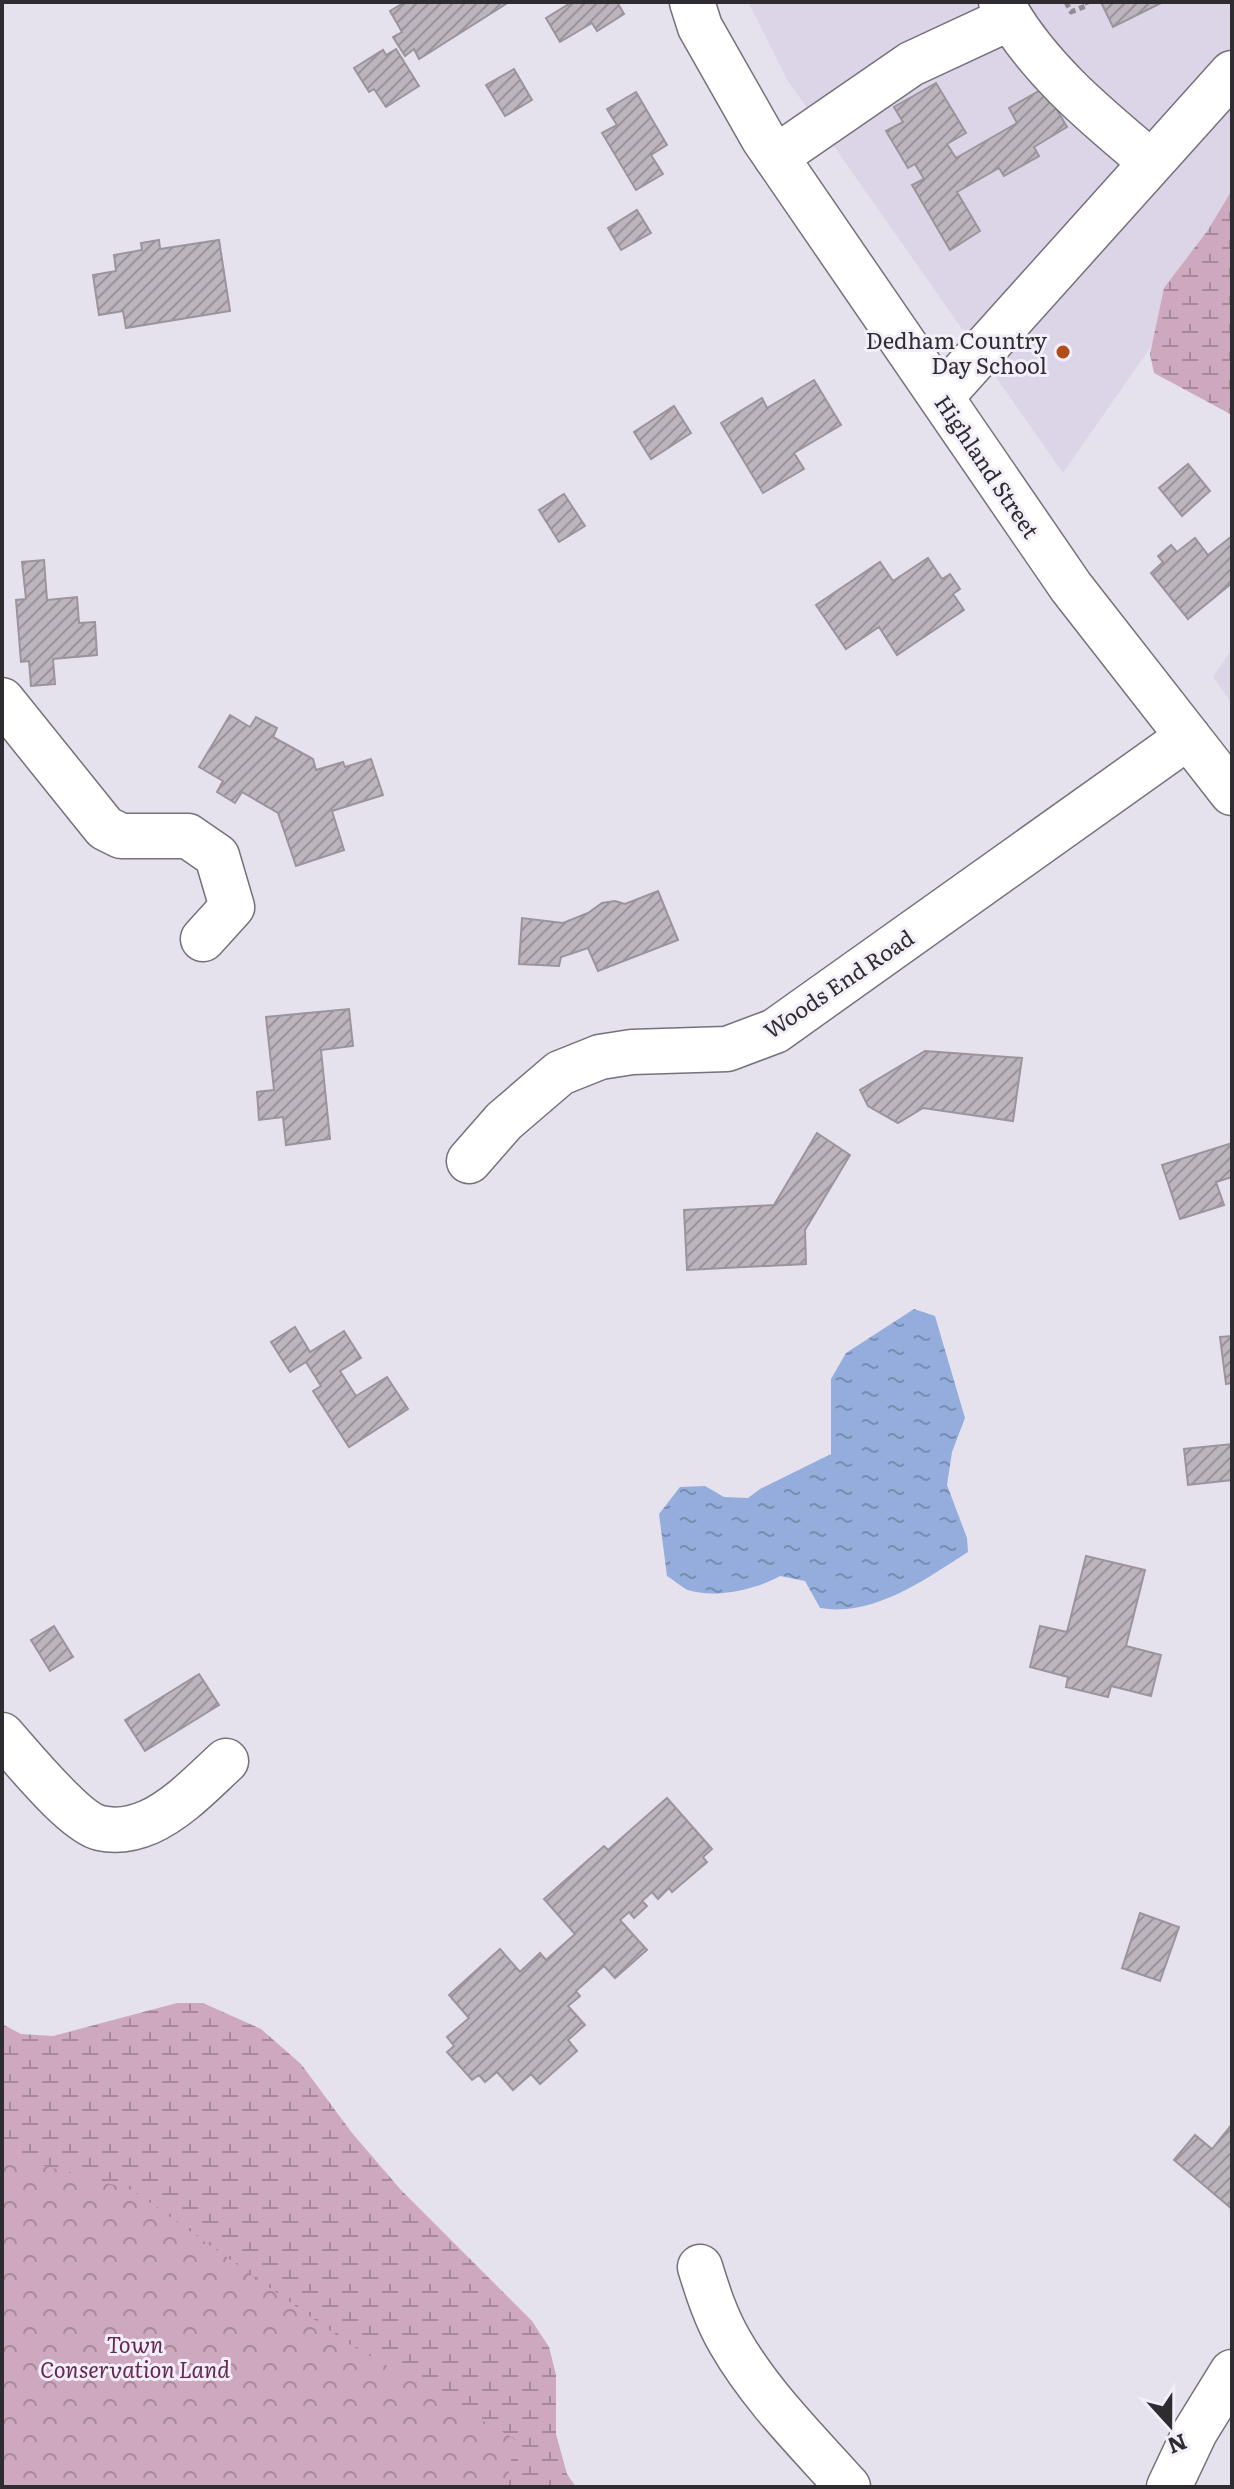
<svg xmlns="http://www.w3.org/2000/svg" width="1234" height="2489" viewBox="0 0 1234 2489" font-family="Literata,serif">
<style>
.built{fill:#dcd5e7}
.wetland{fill:url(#wetland-marsh)}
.park{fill:url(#park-crowns)}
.water{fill:url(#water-ripples)}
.building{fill:url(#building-hatch);stroke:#9c949c;stroke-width:2}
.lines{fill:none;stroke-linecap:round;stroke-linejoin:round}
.minor-casing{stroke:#75717b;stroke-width:47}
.path{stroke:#8f8c93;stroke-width:5;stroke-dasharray:6 4;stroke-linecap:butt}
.minor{stroke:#fff;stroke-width:44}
.poi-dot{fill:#b14c1b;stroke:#f3effa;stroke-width:3}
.labels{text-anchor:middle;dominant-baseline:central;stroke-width:6;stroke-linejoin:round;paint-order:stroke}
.poi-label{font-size:22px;fill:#2e2c30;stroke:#f3effa;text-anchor:end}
.street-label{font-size:22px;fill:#2e2c30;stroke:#f3effa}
.park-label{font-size:22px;font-style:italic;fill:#662851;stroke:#f3effa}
</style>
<defs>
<pattern id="wetland-marsh" width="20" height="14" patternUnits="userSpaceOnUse" patternTransform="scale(2)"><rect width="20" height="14" fill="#cea8be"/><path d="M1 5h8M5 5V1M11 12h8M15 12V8" fill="none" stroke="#a8899b"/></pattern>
<pattern id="park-crowns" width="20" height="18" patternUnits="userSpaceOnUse" patternTransform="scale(2)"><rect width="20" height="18" fill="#cea8be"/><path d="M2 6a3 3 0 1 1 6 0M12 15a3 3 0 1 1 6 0" fill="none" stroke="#a8899b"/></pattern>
<pattern id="water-ripples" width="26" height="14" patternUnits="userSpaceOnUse" patternTransform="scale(2)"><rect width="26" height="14" fill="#94addc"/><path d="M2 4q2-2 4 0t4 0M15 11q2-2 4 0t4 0" fill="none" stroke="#798db3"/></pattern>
<pattern id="building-hatch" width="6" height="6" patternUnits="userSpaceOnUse" patternTransform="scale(2)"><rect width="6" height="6" fill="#bdb5bd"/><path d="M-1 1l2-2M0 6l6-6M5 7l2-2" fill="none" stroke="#9a939a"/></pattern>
</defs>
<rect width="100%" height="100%" fill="#e6e2ed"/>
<g class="built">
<polygon points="748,2 1232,2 1232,230 1063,473 786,78"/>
<polygon points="1232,649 1232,704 1213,677"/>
</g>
<g class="wetland">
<polygon points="1232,190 1232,415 1154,373 1150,354 1164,288 1208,230"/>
<polygon points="177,2003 203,2003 261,2029 301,2064 352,2133 401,2190 532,2321 549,2347 556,2375 556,2434 567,2474 576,2487 2,2487 2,2024 21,2034 53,2036"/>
</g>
<polygon class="park" points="2,2154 132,2190 349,2344 515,2439 506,2487 2,2487"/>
<path class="water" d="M914,1309L935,1316L965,1418L952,1452L947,1485L967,1538L968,1552C924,1580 874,1617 820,1608L805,1581L780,1576C757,1589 715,1599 688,1590C681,1587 674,1580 667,1576L659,1514L680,1487L705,1486L724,1497L748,1498L760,1489L831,1454V1379L846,1353Z"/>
<g class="building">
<polygon points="405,2 509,2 419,59 414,49 405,56 393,37 402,32 390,11"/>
<polygon points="572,2 617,2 624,14 597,31 592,23 560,42 546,18"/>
<polygon points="1101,2 1163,2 1113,27"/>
<polygon points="396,49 419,86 386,107 374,89 369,92 354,68 383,50 386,55"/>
<polygon points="514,69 532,100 505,116 486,85"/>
<polygon points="936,83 966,133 947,144 956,158 1017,123 1009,108 1044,88 1067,127 1034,147 1039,156 1004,176 999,168 957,192 980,231 950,250 912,185 924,179 915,164 908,168 886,131 903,122 894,107"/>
<polygon points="636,92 667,145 651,155 663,174 636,190 602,133 617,125 607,109"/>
<polygon points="637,210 651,233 621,250 608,228"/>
<polygon points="159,240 160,249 219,240 230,311 126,328 123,311 99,315 93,275 116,271 114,255 142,250 141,243"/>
<polygon points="814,380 841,425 794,453 804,469 763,493 721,423 762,398 767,408"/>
<polygon points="674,406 691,433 651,459 634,432"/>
<polygon points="1188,464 1210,491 1182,516 1159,488"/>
<polygon points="564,494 585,526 559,542 539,510"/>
<polygon points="1232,536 1232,583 1188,619 1151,573 1163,562 1158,556 1171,545 1177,552 1195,538 1208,555"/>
<polygon points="928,558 942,579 950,574 960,589 953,594 964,610 897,655 879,627 846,649 816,605 880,562 893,581"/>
<polygon points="44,560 47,600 77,597 79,623 95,622 97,655 53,659 55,684 31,686 29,661 21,662 16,600 26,599 22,562"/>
<polygon points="230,715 250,727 256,717 277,728 273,737 313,759 316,770 343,762 345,767 371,759 383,795 332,811 344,850 296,866 278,813 242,792 235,803 217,792 223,781 199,767"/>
<polygon points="658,891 678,940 598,971 588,948 561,957 559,966 519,964 522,918 563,923 588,913 602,903 615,901 625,904"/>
<polygon points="349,1009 353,1046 321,1050 330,1139 286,1145 283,1117 259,1120 257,1092 274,1090 266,1017"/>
<polygon points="925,1051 1022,1058 1013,1121 923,1108 898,1123 868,1106 860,1090"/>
<polygon points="817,1133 850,1155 805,1230 806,1264 687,1270 684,1210 774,1205"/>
<polygon points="1232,1143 1232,1177 1216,1182 1224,1205 1180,1219 1162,1165"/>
<polygon points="295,1327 310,1352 344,1331 361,1358 340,1371 356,1396 387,1377 408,1409 349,1447 313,1391 321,1386 306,1362 290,1372 271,1342"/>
<polygon points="1232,1336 1232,1383 1226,1384 1220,1337"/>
<polygon points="1232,1444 1232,1480 1188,1485 1184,1449"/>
<polygon points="1086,1556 1145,1570 1126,1646 1161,1655 1151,1696 1111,1686 1108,1697 1066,1687 1068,1677 1030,1667 1040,1626 1067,1632"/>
<polygon points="54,1626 73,1657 50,1671 31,1640"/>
<polygon points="199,1674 219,1705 145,1751 125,1720"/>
<polygon points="667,1798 712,1849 703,1857 707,1862 672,1892 669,1888 658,1899 652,1892 642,1901 647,1906 634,1918 629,1912 620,1920 647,1950 615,1978 604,1966 576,1991 580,1996 568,2006 585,2025 568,2040 577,2051 540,2084 531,2074 513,2090 497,2072 485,2082 479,2075 472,2080 447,2052 454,2046 447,2037 469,2018 449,1995 500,1949 520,1972 540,1953 546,1960 575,1934 544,1899 604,1846 608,1850"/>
<polygon points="1140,1913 1179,1927 1160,1981 1122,1968"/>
<polygon points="1232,2124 1232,2209 1174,2160 1195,2135 1212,2149"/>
</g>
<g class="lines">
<defs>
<g id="minor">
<polyline points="692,2 700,27 763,138 1071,587 1232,793"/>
<path d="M1001,2C1036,67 1096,116 1151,162"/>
<polyline points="776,157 911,64 1010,18"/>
<polyline points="941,397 1232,73"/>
<polyline points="2,700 105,828 121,836 188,836 217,856 232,907 203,939"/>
<polyline points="469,1161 504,1121 560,1073 600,1057 632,1052 727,1049 775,1031 1188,737"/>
<path d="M2,1735C22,1757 74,1822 100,1828C117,1832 133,1829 149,1822C178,1809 203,1782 226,1761"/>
<path d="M700,2267C708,2293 716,2318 730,2342C761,2396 807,2441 848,2487"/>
<polyline points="1169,2487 1195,2432 1232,2372"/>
</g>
</defs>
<use href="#minor" class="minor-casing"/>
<polyline class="path" points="1066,2 1071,12 1088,5 1087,2"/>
<use href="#minor" class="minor"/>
</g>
<circle class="poi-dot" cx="1063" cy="352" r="8"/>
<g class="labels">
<g class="poi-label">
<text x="1047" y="339">Dedham Country<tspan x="1047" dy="25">Day School</tspan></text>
</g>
<g class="street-label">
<text transform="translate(988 466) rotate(56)">Highland Street</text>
<text transform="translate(838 983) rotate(-34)">Woods End Road</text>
</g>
<g class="park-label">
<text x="135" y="2343">Town<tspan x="135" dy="25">Conservation Land</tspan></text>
</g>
</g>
<rect width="1234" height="2489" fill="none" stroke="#2e2c30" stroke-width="8"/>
<g transform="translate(1170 2425) rotate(159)" stroke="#f3effa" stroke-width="6" paint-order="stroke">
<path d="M0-6L14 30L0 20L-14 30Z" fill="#2e2c30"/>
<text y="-12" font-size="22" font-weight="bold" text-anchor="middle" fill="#2e2c30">N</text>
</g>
</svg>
